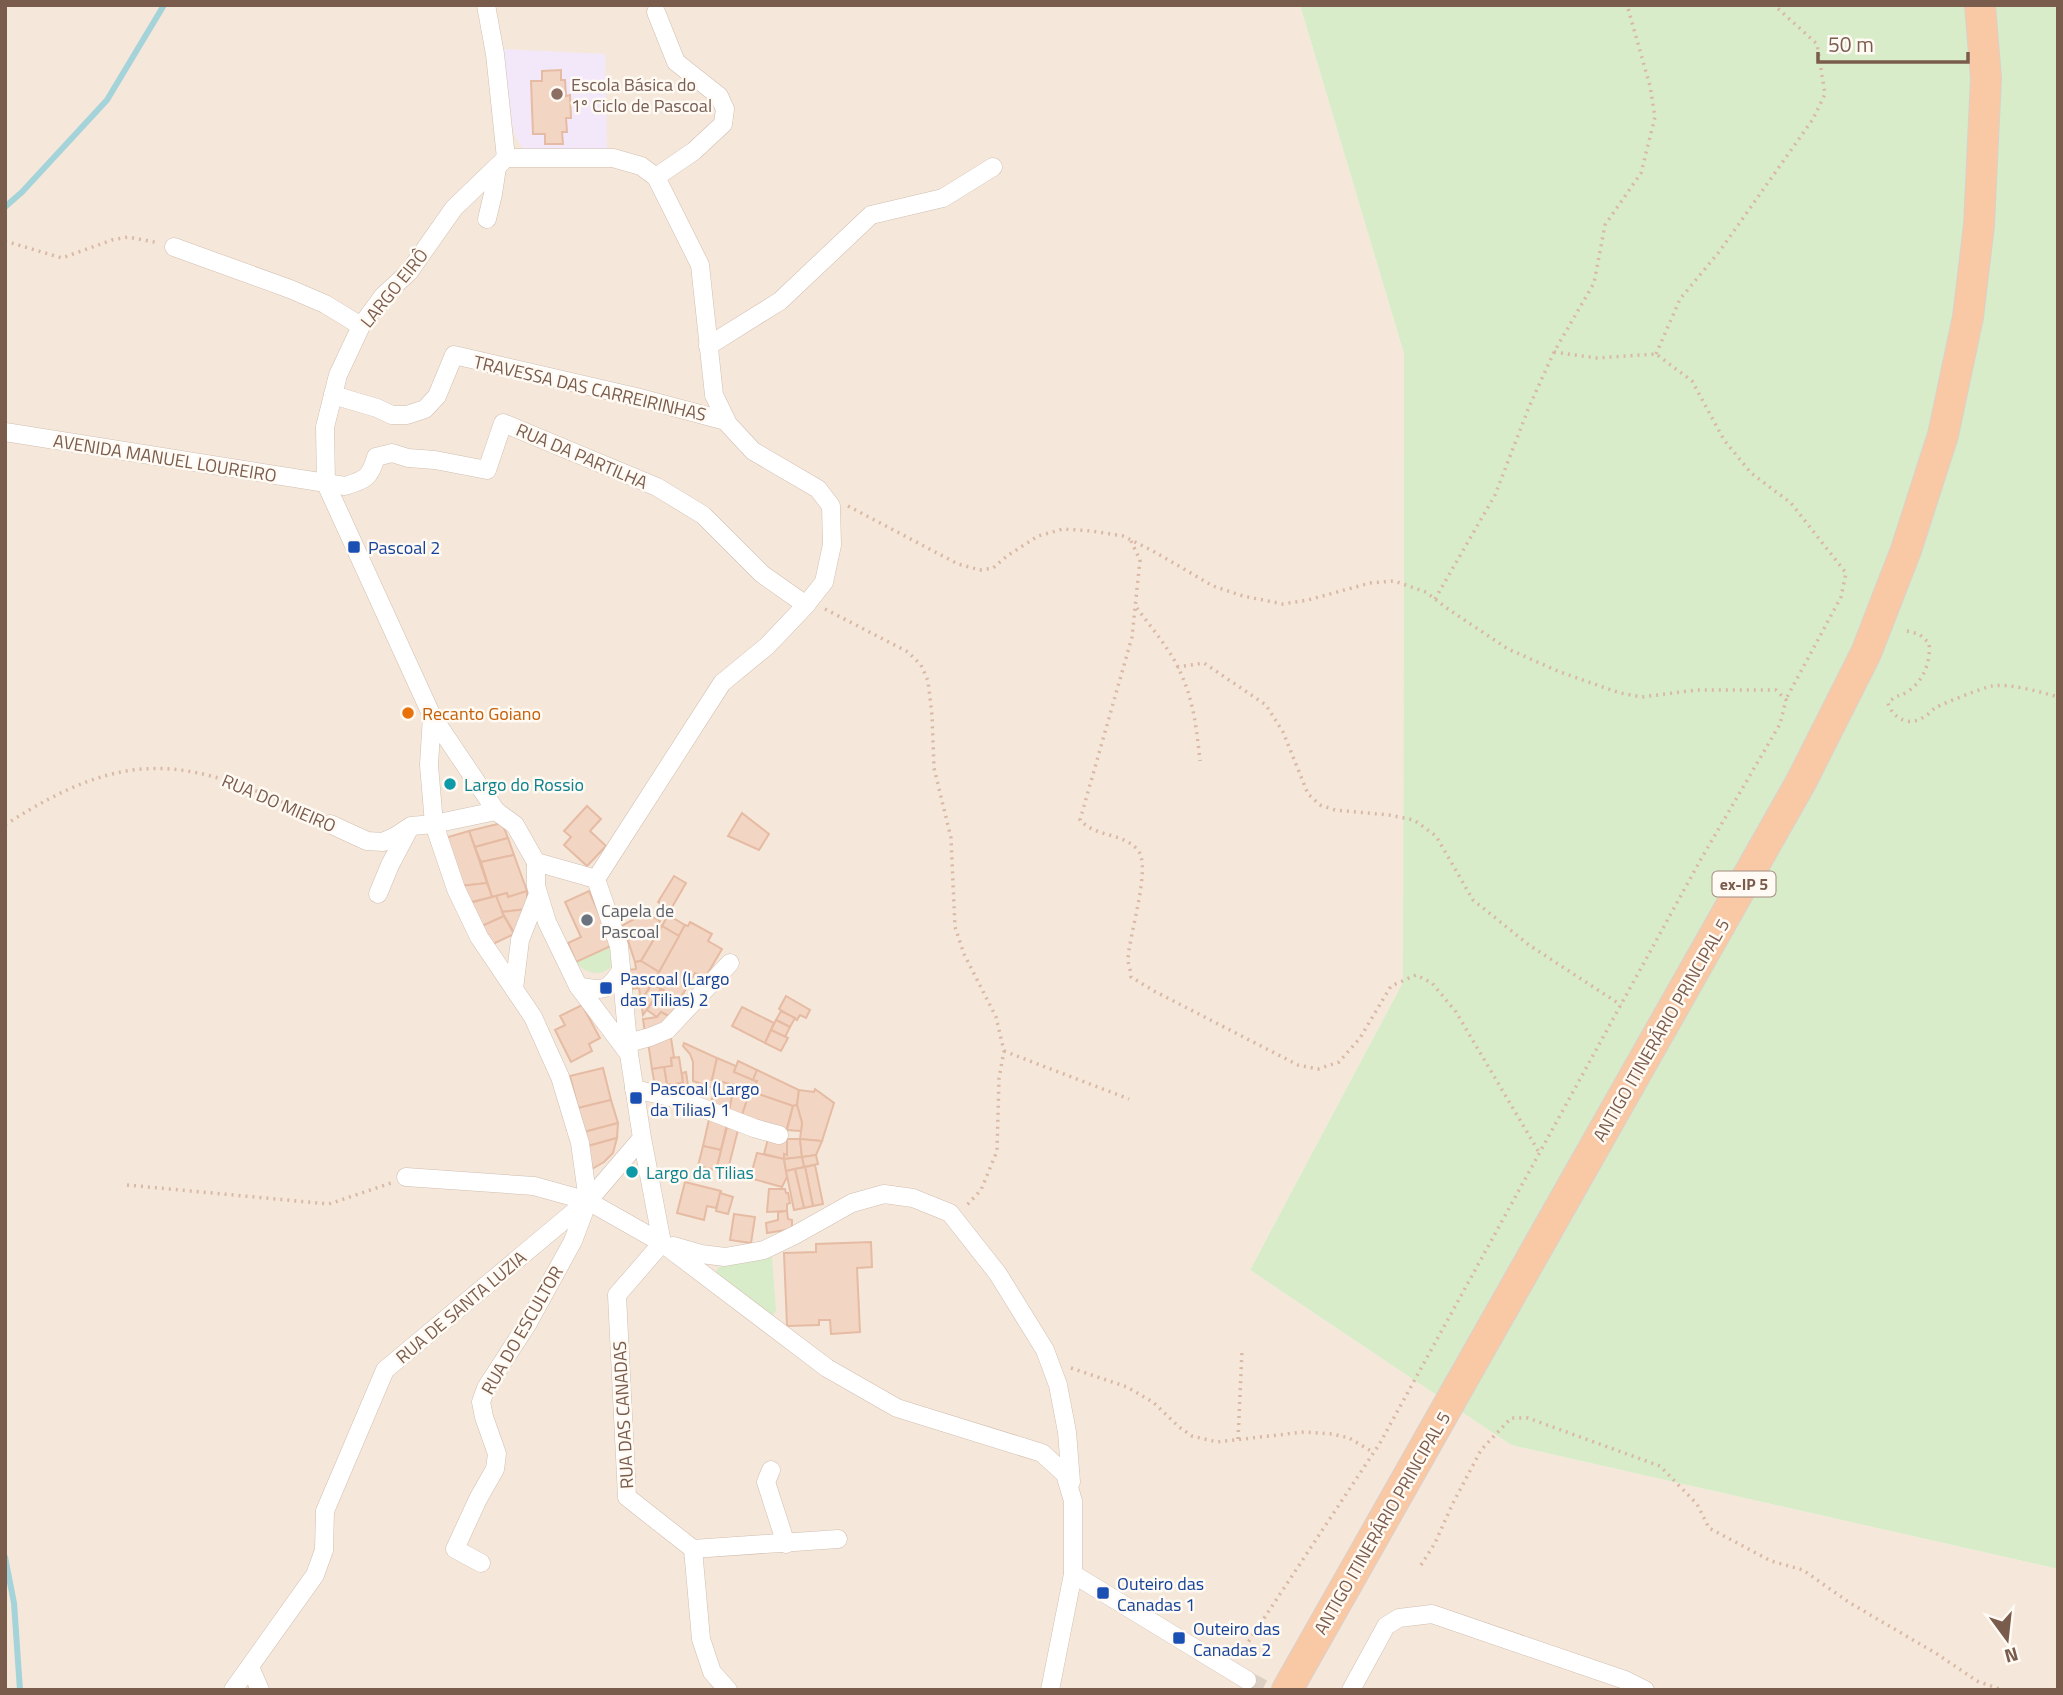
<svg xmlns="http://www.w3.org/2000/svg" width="2063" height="1695" viewBox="0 0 2063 1695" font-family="'Titillium Web',sans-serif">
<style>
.residential{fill:#f5e8da}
.education{fill:#f3e8fa}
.green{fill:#d8ecc9}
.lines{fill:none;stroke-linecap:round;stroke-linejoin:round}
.stream{stroke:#a5d3da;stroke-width:6}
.building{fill:#f3d5c3;stroke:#e6bba3;stroke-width:2}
.minor-tunnel{stroke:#dcd0c4;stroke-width:18;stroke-dasharray:18 9;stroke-linecap:butt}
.minor-casing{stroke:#d1beb0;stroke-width:19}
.trunk-casing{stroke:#dad1cd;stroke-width:32}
.path{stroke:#d9b8a5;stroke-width:3.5;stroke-dasharray:2 5;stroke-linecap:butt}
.minor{stroke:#fff;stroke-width:18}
.trunk{stroke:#f9c8a4;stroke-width:30}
.education-dot{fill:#8d6e63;stroke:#fffaf3;stroke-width:2.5}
.transit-dot{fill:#1a4fb4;stroke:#fffaf3;stroke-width:2.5}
.food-dot{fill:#e8710a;stroke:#fffaf3;stroke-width:2.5}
.culture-dot{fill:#0f9aa8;stroke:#fffaf3;stroke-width:2.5}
.worship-dot{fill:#6b7280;stroke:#fffaf3;stroke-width:2.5}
.labels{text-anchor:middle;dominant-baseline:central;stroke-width:5;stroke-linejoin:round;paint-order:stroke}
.shield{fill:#fffaf3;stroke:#a28b7f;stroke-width:2}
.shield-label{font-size:16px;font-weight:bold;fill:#7a5c4d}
.education-label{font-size:18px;fill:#785e54;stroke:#fffaf3;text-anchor:start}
.street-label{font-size:18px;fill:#7a5c4d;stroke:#fffaf3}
.transit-label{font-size:18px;fill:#164399;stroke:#fffaf3;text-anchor:start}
.food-label{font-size:18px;fill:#c56008;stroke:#fffaf3;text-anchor:start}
.culture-label{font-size:18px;fill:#0d838f;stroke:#fffaf3;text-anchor:start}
.worship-label{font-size:18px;fill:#5b616d;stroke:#fffaf3;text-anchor:start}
</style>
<rect width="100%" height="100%" fill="#fdf6ec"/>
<polygon class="residential" points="5,5 1300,5 1404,354 1403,982 1250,1270 1511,1445 2058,1569 2058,1690 5,1690"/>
<polygon class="education" points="502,49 605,54 607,149 535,151 524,150 514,134"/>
<g class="green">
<polygon points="1300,5 2058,5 2058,1569 1511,1445 1250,1270 1403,982 1404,354"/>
<path d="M613,945C613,951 615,957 613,962C607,979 584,974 576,962Z"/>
<polygon points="772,1256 776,1311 773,1315 720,1279 716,1272 719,1267"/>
</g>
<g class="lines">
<g class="stream">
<polyline points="5,207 22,192 107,100 164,5"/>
<polyline points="5,1557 14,1603 20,1690"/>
</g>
</g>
<g class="building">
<polygon points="561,70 561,80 565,80 566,96 570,95 571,118 566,118 567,132 562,132 563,144 545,144 545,134 533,134 531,81 542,81 542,71"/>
<polygon points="587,806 601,819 590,831 606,846 587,866 564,845 571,837 564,831"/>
<polygon points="742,813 769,834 759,850 728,836"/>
<polygon points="502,823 508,838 475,847 469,831"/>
<polygon points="469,831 487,883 460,886 445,838"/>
<polygon points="508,838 514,855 481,862 475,847"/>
<polygon points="514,855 527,891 508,897 507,893 492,897 481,862"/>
<polygon points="674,876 686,883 671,909 658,902"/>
<polygon points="487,883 492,897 467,903 460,886"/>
<polygon points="527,891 527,909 502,912 496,896 507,893 508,897"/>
<polygon points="589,891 613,945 576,962 568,943 581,937 565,902"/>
<polygon points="496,896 504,916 482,926 470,903"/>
<polygon points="527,909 516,936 502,912"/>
<polygon points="644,912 660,921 658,925 662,926 641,961 635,962 623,925 642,915"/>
<polygon points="668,915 685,925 679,936 662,926"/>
<polygon points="504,916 514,934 493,944 482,926"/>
<polygon points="690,922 712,934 708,941 722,949 705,978 695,973 680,999 652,984 685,925 688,926"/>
<polygon points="662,926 679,936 659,972 641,961"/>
<polygon points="641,961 659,972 641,1001 639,988 632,989 628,970 636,969 635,962"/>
<polygon points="652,984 661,989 643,1015 641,1001"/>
<polygon points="661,989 687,1003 674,1019 661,1012 657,1017 647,1010"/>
<polygon points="786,996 810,1010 806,1018 800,1015 797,1020 779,1009"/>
<polygon points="582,1005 600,1038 589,1044 592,1051 571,1062 555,1030 565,1025 560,1016"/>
<polygon points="742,1007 774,1023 765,1043 732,1026"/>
<polygon points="781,1011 795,1018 790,1027 776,1020"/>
<polygon points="661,1012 674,1019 645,1033 643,1019 657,1017"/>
<polygon points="776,1020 790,1027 785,1037 771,1030"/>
<polygon points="771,1030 788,1038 781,1051 765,1043"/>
<polygon points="671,1038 674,1057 671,1058 672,1066 652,1069 648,1042"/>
<polygon points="684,1043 717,1058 712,1080 718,1081 716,1089 693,1081 693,1062 690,1054 683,1046"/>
<polygon points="679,1057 683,1083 667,1085 664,1067 672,1066 671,1058"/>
<polygon points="717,1058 736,1066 734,1072 757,1081 752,1092 734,1085 712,1080"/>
<polygon points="738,1061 757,1070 753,1080 734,1072"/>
<polygon points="664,1067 667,1085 683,1083 682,1073 686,1072 689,1092 655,1086 652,1069"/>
<polygon points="603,1068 611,1100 578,1108 570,1076"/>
<polygon points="757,1070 799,1090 797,1105 793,1106 752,1092 757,1081 753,1080"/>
<polygon points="718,1081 734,1085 729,1112 710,1105"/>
<polygon points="734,1085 750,1091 741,1118 729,1112"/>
<polygon points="815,1089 834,1103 822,1141 800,1139 802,1123 797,1105 799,1090 814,1092"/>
<polygon points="750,1091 793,1106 786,1131 741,1118"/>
<polygon points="611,1100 618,1123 584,1132 578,1108"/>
<polygon points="797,1105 802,1123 801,1131 787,1130 793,1106"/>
<polygon points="710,1115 728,1119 721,1150 703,1146"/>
<polygon points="618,1123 617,1138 588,1146 584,1132"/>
<polygon points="727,1127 738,1130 727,1173 716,1170"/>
<polygon points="769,1135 787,1139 787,1155 784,1154 784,1159 764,1154"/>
<polygon points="617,1138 613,1153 604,1162 592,1169 588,1146"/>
<polygon points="787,1139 800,1139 802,1157 784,1159 784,1154 787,1155"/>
<polygon points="800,1139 822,1141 816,1155 802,1157"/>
<polygon points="703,1146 721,1150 716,1170 698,1166"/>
<polygon points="757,1153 784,1159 787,1177 782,1187 750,1178"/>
<polygon points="816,1155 818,1164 804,1167 802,1157"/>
<polygon points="802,1157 804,1167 786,1171 784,1159"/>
<polygon points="815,1165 823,1204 813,1206 805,1167"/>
<polygon points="805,1167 813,1206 804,1208 795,1169"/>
<polygon points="795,1169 804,1208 794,1210 786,1171"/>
<polygon points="685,1182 721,1191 716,1208 707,1206 704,1220 677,1213"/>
<polygon points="769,1189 785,1189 786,1193 788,1193 790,1203 787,1204 787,1211 767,1212"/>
<polygon points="720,1193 733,1197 728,1214 716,1211"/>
<polygon points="787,1211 788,1219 792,1220 792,1229 767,1233 766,1223 778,1220 778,1212"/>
<polygon points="734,1214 755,1217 751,1243 730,1240"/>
<polygon points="871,1242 872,1267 857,1268 860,1332 831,1334 830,1320 819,1320 819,1325 787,1326 784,1253 816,1252 816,1244"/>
</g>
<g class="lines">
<polyline class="minor-tunnel" points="1247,1680 1266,1690"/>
<defs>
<g id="minor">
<polyline points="486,5 495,54 506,158"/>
<polyline points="656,12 676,62 719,96 725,109 723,124 694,151 656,177"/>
<polyline points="506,158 613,158 641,166 656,177 700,265 714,395 728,424 753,451 818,489 831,506 832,545 824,582 806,605 767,646 722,683 596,879"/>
<polyline points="487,219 493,194 497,167"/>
<polyline points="174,247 290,289 325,304 361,326"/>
<polyline points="708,346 780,301 871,215 943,198 993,167"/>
<polyline points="333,395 377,408 392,415 407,415 425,409 437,396 454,355 636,397 726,421"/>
<path d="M5,432L345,486C365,480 370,478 376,457L392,453L408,458L435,460L487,470L503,423L657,487L703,515L762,574L806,605"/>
<polyline points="432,716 429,765 434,824 496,811 432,716 326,484 325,427 338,375 361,326 383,296 409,272 454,208 506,158"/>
<polyline points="496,811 515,825 536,862"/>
<polyline points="330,824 367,841 383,842 396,836 411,826 434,824 456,889 479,937 533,1017 560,1077 580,1143 588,1201 573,1241 528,1323 486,1388 481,1402 484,1417 497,1454 495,1469 478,1499 455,1549 481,1563"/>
<polyline points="378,894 390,865 409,829"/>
<path d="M578,986C602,991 608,992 621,970"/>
<polyline points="514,989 520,940 538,894"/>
<polyline points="628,1043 650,1037 667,1030 730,963"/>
<polyline points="629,1054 619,946 596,879 536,862 536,886 547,922 578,986 629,1054 642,1138 662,1243 588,1201 642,1138"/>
<polyline points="634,1089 679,1099 754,1128 779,1135"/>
<polyline points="406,1177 534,1186 588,1201"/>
<polyline points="662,1243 827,1368 897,1408 1042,1453 1065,1474 1073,1501 1073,1574 1050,1690"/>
<polyline points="662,1243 617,1295 627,1497 693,1549 701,1639 712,1672 728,1690"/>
<polyline points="673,1246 701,1254 725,1257 764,1250 795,1235 852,1203 884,1194 913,1198 950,1213 998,1274 1045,1350 1058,1385 1067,1432 1071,1482"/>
<polyline points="771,1470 766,1482 786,1544"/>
<polyline points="693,1549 838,1539"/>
<polyline points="1073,1574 1247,1680"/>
<polyline points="250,1667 260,1690"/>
<polyline points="233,1690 315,1575 324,1550 325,1511 385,1370 587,1201"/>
<polyline points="1351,1690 1386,1626 1399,1618 1432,1614 1625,1680 1645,1690"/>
</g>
<polyline id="trunk" points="1287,1690 1801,782 1866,653 1906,550 1943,435 1968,317 1979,225 1986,78 1980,5"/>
</defs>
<use href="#minor" class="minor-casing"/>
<use href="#trunk" class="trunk-casing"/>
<g class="path">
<polyline points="5,241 62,258 112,240 128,237 159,243"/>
<polyline points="1554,352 1597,358 1656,354 1692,381 1724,440 1751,473 1791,503 1846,573 1841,597 1786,699"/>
<polyline points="1656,354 1680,299 1719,252 1813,119 1825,94 1817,44 1774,5"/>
<polyline points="848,506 958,564 980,570 993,568 1007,556 1038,536 1063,529 1092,531 1123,536 1153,551 1213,586 1243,596 1283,604 1308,600 1370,583 1394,581 1426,592 1448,609 1508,649 1560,672 1620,693 1642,697 1696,690 1776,690 1786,700 1780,724 1701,859 1380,1443 1239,1656"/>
<path d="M1131,541L1140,560L1132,637L1080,820C1097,838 1121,832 1137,849C1153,865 1128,937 1128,961C1129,966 1131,972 1131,977L1154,991L1298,1065L1318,1069L1339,1062L1360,1038L1391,986L1416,975L1432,983L1456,1012L1540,1154"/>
<polyline points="1435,599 1495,495 1529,407 1554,352 1594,283 1605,225 1641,173 1655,117 1650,86 1627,5"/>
<path d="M1137,608C1152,629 1172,651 1182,676C1194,703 1197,732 1200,761"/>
<polyline points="825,609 908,652 921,665 928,681 932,715 934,768 951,838 955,927 964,954 996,1017 1004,1051 999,1078 997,1151 981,1190 967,1205"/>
<path d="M1907,631L1919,634L1929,643C1931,661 1924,681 1907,692C1899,697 1897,694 1888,703C1892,717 1908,727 1922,718C1927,716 1931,711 1935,708C1944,703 1982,688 1992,686C2009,683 2041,692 2058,697"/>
<polyline points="1177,667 1204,663 1266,705 1283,732 1308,794 1320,805 1335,810 1389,815 1414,820 1436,836 1473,900 1529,945 1621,1005"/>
<path d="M5,825C128,745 188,757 315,817"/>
<polyline points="1004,1051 1129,1099"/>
<polyline points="127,1185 329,1204 391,1183"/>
<polyline points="1071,1368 1127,1387 1153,1402 1179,1427 1192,1436 1217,1442 1304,1432 1332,1434 1349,1438 1373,1452"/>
<polyline points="1238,1439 1242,1351"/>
<polyline points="1421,1565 1435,1543 1452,1505 1481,1450 1511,1418 1528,1418 1660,1466 1697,1504 1709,1528 1771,1561 1803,1570 1850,1603 1937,1654 1977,1681 2002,1690"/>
</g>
<use href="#minor" class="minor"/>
<use href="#trunk" class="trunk"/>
</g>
<circle class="education-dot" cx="557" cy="94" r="7"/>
<g class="transit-dot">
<rect x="347" y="540" width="14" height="14" rx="3.5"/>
<rect x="599" y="981" width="14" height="14" rx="3.5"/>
<rect x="629" y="1091" width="14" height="14" rx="3.5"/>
<rect x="1096" y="1586" width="14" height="14" rx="3.5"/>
<rect x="1172" y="1631" width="14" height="14" rx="3.5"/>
</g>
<circle class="food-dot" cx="408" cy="713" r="7"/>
<g class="culture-dot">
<circle cx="450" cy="784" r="7"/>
<circle cx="632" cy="1172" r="7"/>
</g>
<circle class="worship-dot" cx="587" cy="920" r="7"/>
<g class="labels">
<rect class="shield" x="1712.5" y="871.5" width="63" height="25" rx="5"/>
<g class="shield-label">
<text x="1744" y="884">ex-IP 5</text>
</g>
<g class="education-label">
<text x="571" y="84">Escola Básica do<tspan x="571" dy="21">1º Ciclo de Pascoal</tspan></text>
</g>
<g class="street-label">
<text transform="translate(394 288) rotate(-51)">LARGO EIRÔ</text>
<text transform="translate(590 388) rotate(13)">TRAVESSA DAS CARREIRINHAS</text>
<text transform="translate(582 456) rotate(23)">RUA DA PARTILHA</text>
<text transform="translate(165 458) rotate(9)">AVENIDA MANUEL LOUREIRO</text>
<text transform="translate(279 803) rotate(23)">RUA DO MIEIRO</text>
<text transform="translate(1661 1030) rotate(-60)">ANTIGO ITINERÁRIO PRINCIPAL 5</text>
<text transform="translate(461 1307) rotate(-40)">RUA DE SANTA LUZIA</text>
<text transform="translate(522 1330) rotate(-60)">RUA DO ESCULTOR</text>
<text transform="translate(623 1415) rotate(-93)">RUA DAS CANADAS</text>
<text transform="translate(1382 1523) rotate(-60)">ANTIGO ITINERÁRIO PRINCIPAL 5</text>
</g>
<g class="transit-label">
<text x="368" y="547">Pascoal 2</text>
<text x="620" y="978">Pascoal (Largo<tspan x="620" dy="21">das Tilias) 2</tspan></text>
<text x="650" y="1088">Pascoal (Largo<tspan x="650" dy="21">da Tilias) 1</tspan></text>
<text x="1117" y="1583">Outeiro das<tspan x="1117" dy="21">Canadas 1</tspan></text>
<text x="1193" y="1628">Outeiro das<tspan x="1193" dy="21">Canadas 2</tspan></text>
</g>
<g class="food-label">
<text x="422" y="713">Recanto Goiano</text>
</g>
<g class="culture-label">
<text x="464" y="784">Largo do Rossio</text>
<text x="646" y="1172">Largo da Tilias</text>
</g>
<g class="worship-label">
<text x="601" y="910">Capela de<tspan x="601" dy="21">Pascoal</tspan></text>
</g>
</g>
<rect width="2063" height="1695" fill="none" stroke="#7a5c4d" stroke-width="14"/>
<g transform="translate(2007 1639) rotate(165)" stroke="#fffaf3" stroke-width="5" paint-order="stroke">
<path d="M0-5L12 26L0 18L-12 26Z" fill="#7a5c4d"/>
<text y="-10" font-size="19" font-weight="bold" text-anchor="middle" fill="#7a5c4d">N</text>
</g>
<path d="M1818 52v10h150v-10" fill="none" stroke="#7a5c4d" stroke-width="3.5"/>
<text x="1828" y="52" font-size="21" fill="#7a5c4d" stroke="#fffaf3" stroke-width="5" paint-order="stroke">50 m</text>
</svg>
